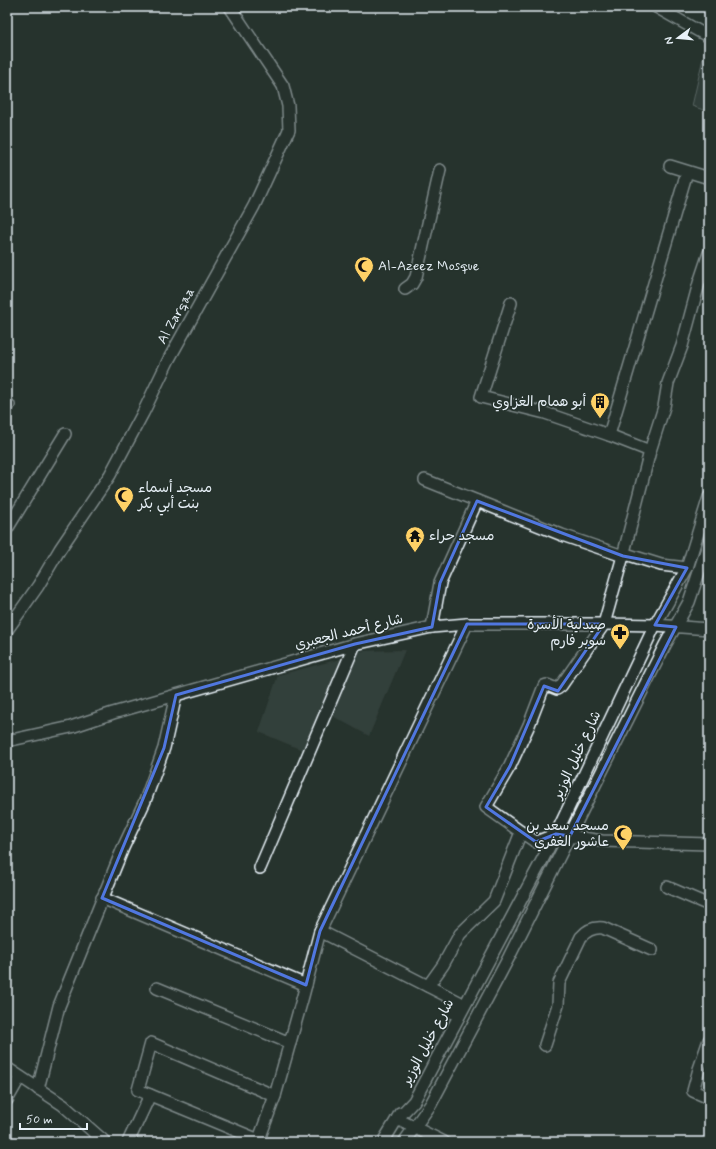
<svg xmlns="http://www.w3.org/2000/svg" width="716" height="1149" viewBox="0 0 716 1149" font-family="Mynerve,'Playpen Sans Arabic',sans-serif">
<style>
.built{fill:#333f3a}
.green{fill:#3e4b47;stroke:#939ea0}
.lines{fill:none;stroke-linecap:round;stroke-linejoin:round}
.minor-casing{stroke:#e8f1f8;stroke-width:14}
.minor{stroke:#26332d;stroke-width:11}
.marked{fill:none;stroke:#5077e0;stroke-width:3;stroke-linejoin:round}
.labels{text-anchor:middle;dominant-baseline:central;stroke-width:3;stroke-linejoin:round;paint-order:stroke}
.poi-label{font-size:14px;fill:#e8f1f8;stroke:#26332d;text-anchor:start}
.street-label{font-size:14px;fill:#e8f1f8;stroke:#26332d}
</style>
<rect width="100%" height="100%" fill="#26332d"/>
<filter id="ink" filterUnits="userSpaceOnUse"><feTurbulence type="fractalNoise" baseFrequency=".025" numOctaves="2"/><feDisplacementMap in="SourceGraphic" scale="8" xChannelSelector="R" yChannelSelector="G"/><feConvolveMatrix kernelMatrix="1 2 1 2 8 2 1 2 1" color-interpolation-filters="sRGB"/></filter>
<g filter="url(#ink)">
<g class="built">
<polygon points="405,650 369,736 329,714 358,651"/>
<polygon points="348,657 307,752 259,732 278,675"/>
</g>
<polygon class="green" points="706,55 709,55 709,112 692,106 703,58"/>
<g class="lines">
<defs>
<g id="minor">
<polyline points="656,7 709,37"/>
<polyline points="670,166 709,178"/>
<polyline points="405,289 412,284 416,277 440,170"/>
<polyline points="511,303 481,397 545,413 609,435 650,451"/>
<polyline points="7,407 9,405"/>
<polyline points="609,435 687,172"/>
<polyline points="425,480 562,535 623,556 629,555 661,565 687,568"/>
<polyline points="7,529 65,434"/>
<polyline points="432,627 440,583 477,501"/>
<polyline points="7,630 38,586 60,549 110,475 143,413 169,359 254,206 289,130 288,106 283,86 230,7"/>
<polyline points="7,741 71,727 113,713 355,644 432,627 467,624 604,624 655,625 709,629"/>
<polyline points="521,832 536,842 556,834 602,841 709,844"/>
<polyline points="260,868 355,644"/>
<polyline points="667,887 709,905"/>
<polyline points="102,898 306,985"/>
<polyline points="320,931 459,1002 453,1013"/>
<polyline points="428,986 443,965 460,934 494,901 521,832 486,807 510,766 529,725 544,686 547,685 557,689 561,686 604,624 623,556 650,451 664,407 668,383 682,346 699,283 709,253"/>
<polyline points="157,988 290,1043"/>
<polyline points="709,1040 699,1069 693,1091 709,1098"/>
<path d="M545,1045L558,1005L559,983L581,937C587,930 594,927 603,928L652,950"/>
<polyline points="7,1068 63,1105 105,1142"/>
<polyline points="38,1089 59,1006 123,848 145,801 164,748 176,695"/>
<polyline points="7,1100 20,1077"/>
<polyline points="400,1113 397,1119 444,1142"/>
<polyline points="259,1140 138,1090 151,1043 275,1096"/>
<polyline points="128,1142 150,1095"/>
<polyline points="258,1142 275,1096 303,996 320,931 467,624"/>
<polyline points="383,1142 397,1119 414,1101 556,834 655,625 687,568 709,497"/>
<polyline points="404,1142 431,1104 509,957 665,645 689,602 709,542"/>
</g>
</defs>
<use href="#minor" class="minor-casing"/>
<use href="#minor" class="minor"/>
</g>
</g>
<path d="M0 0H716V1149H0ZM477,501L623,556L687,568L655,625L676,627L570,836L556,834L536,842L486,807L510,766L544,686L558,691L604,624H467L320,931L306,985L102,898L164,748L176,695L355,644L432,627L440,583Z" fill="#26332d" fill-opacity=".55" fill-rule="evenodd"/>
<path class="marked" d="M477,501L623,556L687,568L655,625L676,627L570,836L556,834L536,842L486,807L510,766L544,686L558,691L604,624H467L320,931L306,985L102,898L164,748L176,695L355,644L432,627L440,583Z"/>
<defs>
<symbol id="mosque-pin" viewBox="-11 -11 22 30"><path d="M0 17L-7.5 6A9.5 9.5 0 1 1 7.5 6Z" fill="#ffd166" stroke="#26332d"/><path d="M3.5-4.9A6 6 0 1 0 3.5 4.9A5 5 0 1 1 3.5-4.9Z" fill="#111"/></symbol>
<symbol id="building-pin" viewBox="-11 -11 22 30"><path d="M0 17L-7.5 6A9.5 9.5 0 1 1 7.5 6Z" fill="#ffd166" stroke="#26332d"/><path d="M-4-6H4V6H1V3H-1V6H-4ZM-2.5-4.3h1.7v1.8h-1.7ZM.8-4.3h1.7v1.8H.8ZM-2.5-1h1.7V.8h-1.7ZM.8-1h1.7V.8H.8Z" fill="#111"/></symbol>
<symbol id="temple-pin" viewBox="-11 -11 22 30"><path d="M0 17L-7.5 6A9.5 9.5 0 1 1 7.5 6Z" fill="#ffd166" stroke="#26332d"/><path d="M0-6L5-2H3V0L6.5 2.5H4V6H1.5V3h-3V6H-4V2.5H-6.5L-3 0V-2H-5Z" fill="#111"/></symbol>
<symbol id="pharmacy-pin" viewBox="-11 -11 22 30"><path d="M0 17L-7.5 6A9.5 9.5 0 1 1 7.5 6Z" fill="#ffd166" stroke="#26332d"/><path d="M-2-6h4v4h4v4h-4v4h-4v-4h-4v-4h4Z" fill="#111"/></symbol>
</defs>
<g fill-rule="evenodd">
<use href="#mosque-pin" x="353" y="255" width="22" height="30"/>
<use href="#building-pin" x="589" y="391" width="22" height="30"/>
<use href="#mosque-pin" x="113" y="485" width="22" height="30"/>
<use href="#temple-pin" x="404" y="525" width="22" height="30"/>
<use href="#pharmacy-pin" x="609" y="622" width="22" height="30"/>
<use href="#mosque-pin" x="612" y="823" width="22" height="30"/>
</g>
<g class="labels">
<g class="poi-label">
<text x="378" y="266">Al-Azeez Mosque</text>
<text x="586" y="402" text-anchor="end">أبو همام الغزاوي</text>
<text x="138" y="488">مسجد أسماء<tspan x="138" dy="16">بنت أبي بكر</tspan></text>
<text x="429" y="536">مسجد حراء</text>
<text x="606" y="625" text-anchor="end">صيدلية الأسرة<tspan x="606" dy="16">سوبر فارم</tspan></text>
<text x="609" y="826" text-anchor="end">مسجد سعد بن<tspan x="609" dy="16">عاشور الغفري</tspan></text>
</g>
<g class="street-label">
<text transform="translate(176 316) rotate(-61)">Al Zarqaa</text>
<text transform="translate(349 632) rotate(-14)">شارع أحمد الجعبري</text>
<text transform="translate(577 755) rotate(-65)">شارع خليل الوزير</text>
<text transform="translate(428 1042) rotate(-62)">شارع خليل الوزير</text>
</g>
</g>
<rect width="716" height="1149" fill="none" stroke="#26332d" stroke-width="24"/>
<rect x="12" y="12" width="692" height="1125" fill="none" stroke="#e8f1f8" stroke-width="1.5" filter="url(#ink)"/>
<g transform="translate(678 38) rotate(254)" stroke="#26332d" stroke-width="3" paint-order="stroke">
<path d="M0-3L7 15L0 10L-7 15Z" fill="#e8f1f8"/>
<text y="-6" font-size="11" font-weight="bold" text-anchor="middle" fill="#e8f1f8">N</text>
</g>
<path d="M20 1123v6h67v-6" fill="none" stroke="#e8f1f8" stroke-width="2"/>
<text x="26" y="1123" font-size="12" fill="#e8f1f8" stroke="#26332d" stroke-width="3" paint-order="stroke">50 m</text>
</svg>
